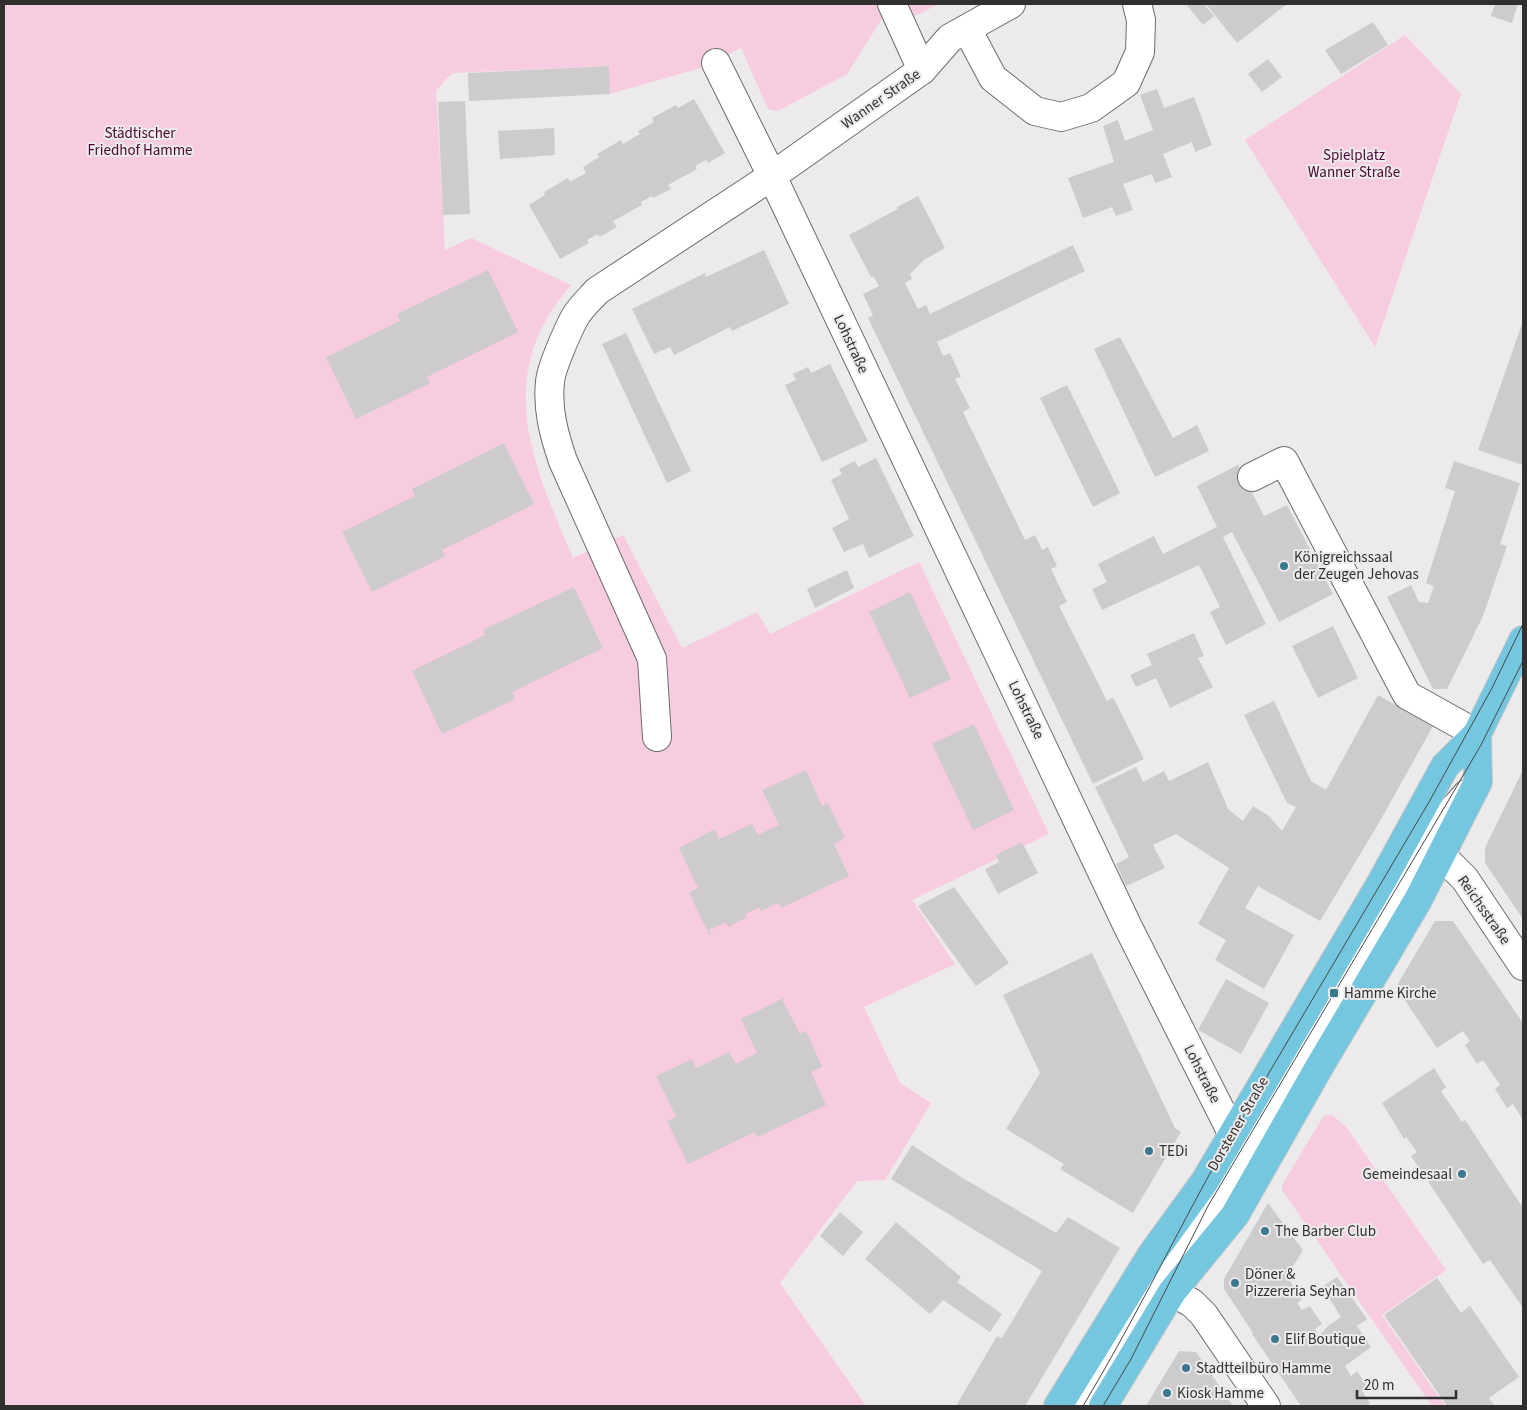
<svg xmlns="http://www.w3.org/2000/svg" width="1527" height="1410" viewBox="0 0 1527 1410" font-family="'Source Sans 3',sans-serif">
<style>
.green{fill:#f7cce0}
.building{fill:#cecbcc}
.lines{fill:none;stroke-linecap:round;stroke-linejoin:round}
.minor-casing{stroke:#6e6b6d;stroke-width:30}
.major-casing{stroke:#c9c9c9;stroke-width:30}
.minor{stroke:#fff;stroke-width:28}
.major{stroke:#75c7df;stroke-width:28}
.tram{stroke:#484647;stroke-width:1}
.poi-dot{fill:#3b778e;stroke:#edeaeb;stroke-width:2}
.labels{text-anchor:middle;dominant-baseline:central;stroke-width:4;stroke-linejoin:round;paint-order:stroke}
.street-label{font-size:15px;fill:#312f30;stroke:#edeaeb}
.park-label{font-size:15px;fill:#4e0533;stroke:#edeaeb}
.poi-label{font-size:15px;fill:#312f30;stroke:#edeaeb;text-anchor:start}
</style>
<rect width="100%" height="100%" fill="#edeaeb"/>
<g class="green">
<path d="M4,4H939L889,29L883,17L847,74L778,111L768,109L741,48L701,68L610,94L608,66L452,73L436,91L445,250L471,238L571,285C564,294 556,303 550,313C499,396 539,478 573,558L623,535L682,648L757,612L770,634L919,562L1049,834L912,900L955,964L864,1007L900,1083L931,1103L885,1180L857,1181L780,1283L866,1406H4Z"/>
<polygon points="1405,35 1461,94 1375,347 1245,140"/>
<polygon points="1327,1115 1332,1115 1347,1128 1446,1270 1382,1315 1445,1406 1432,1406 1282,1190 1282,1185 1323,1117"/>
</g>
<g class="building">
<polygon points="1186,4 1204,4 1214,16 1203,25"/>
<polygon points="1206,4 1287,4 1237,43"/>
<polygon points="1495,4 1518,4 1512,23 1491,16"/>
<polygon points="1373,22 1388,45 1341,74 1325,50"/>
<polygon points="1268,59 1282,77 1262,92 1248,74"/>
<polygon points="609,66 610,94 469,101 468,73"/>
<polygon points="1157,89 1164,108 1194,97 1212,145 1195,152 1192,142 1163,154 1172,177 1155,183 1152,174 1123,184 1133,210 1116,216 1112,207 1083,218 1068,178 1114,162 1103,126 1118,120 1125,141 1153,130 1140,95"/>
<polygon points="694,99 725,153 708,163 706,160 695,166 697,169 668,185 671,189 653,198 652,196 641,202 642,205 613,221 617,227 600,237 598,234 587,240 589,243 560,259 529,205 545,195 544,192 568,178 570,182 586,173 583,167 599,157 597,154 621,140 623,144 640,134 638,131 654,122 652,118 676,105 678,108"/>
<polygon points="465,101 470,214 443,215 438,102"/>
<polygon points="554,128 555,155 500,159 498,131"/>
<polygon points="918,196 945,248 924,260 910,274 912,279 905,283 918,309 926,305 930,314 1073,245 1085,271 937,342 943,356 950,353 961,377 955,379 970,408 963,412 1025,540 1035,535 1042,550 1048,547 1057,566 1051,569 1067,602 1059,606 1107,701 1113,697 1144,759 1093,784 868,318 873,315 863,294 879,286 873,276 871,277 849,235 898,209 897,207"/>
<polygon points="764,250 789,304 732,331 730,327 674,355 670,347 654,354 632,309 705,273 706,277"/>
<polygon points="488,270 518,332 427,377 430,383 356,419 326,357 400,321 397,314"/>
<polygon points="1523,321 1523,465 1478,450"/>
<polygon points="626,333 691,471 667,483 602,344"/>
<polygon points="1120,337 1173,438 1197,425 1209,451 1155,477 1094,349"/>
<polygon points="830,364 868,441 822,462 785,385 796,380 793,374 808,367 811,373"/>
<polygon points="1067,385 1120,493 1093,507 1040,398"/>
<polygon points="504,443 534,504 442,550 446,556 372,592 342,532 415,496 412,489"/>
<polygon points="876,458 914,536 869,558 863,544 844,552 832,528 849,519 831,480 842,474 839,469 855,461 858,467"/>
<polygon points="1454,461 1520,483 1500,544 1507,546 1483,616 1447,689 1433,689 1387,597 1411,585 1419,602 1428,603 1434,586 1426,583 1455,491 1445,488"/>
<polygon points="1238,465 1264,516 1287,505 1333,594 1279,622 1232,532 1223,537 1266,624 1226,645 1210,612 1220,607 1199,565 1102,610 1092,589 1107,582 1098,564 1154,536 1163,554 1217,527 1197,486"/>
<polygon points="847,570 854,588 815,608 807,589"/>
<polygon points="574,587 603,648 512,692 515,699 442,734 412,671 485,635 483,630"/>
<polygon points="910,592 951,679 910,698 869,612"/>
<polygon points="1333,626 1358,678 1318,698 1292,646"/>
<polygon points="1194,633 1204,656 1198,658 1213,687 1170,708 1156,678 1136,687 1130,675 1152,665 1147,654"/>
<polygon points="1378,695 1433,726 1380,821 1320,921 1258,886 1245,908 1294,935 1264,989 1215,960 1226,940 1198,924 1229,868 1176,834 1153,845 1165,868 1126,886 1116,864 1129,857 1095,787 1136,767 1143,782 1164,771 1169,781 1208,762 1228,809 1243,821 1253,806 1269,816 1282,831 1296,807 1287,803 1244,715 1274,701 1311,781 1326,790"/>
<polygon points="974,724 1014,810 973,830 932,744"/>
<polygon points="806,770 822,806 828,803 845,838 834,844 849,876 781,908 778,903 761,911 760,907 745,914 747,917 728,927 726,922 709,930 711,935 710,936 689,893 698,888 679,848 715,829 719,839 752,824 758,835 779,825 762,790"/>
<polygon points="1523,770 1523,919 1485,863 1485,848"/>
<polygon points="1022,842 1038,873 998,894 985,869 999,862 996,855"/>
<polygon points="954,887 1009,963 976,986 918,906"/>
<polygon points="1435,921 1453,921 1523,1023 1523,1120 1513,1104 1507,1108 1495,1089 1500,1085 1483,1060 1477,1064 1465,1045 1470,1041 1463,1031 1437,1048 1396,987"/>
<polygon points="1092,953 1175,1128 1181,1132 1133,1213 1060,1169 1064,1164 1006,1129 1040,1073 1003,995"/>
<polygon points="1226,979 1269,1003 1241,1054 1198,1030"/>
<polygon points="784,998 783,1001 800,1034 806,1031 822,1067 811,1072 826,1105 758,1137 755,1132 688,1164 667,1121 676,1117 656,1076 692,1059 696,1068 729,1052 736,1064 757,1053 741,1019"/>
<polygon points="1434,1068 1446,1087 1441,1091 1462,1122 1465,1120 1521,1205 1523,1203 1523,1308 1490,1260 1483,1264 1411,1156 1417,1152 1406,1137 1404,1139 1382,1103"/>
<polygon points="912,1145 961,1177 1056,1233 1068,1217 1120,1248 1025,1406 956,1406 997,1336 1002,1338 1042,1271 891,1179"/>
<polygon points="1268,1203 1303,1250 1287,1276 1302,1300 1297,1303 1302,1310 1310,1306 1322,1324 1315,1329 1319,1336 1328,1326 1341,1317 1322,1287 1337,1277 1367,1319 1357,1326 1371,1347 1345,1366 1351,1376 1357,1371 1369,1389 1363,1393 1370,1403 1367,1406 1301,1406 1252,1334 1253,1333 1224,1289 1224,1279"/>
<polygon points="840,1212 863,1232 843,1256 820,1236"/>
<polygon points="896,1222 961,1277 957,1282 1002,1314 990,1332 943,1300 930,1314 865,1259"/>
<polygon points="1437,1278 1461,1313 1470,1306 1519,1377 1489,1398 1495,1406 1447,1406 1384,1315"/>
<polygon points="1179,1351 1196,1352 1233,1406 1146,1406"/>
</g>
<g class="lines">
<defs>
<g id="minor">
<polyline points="892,4 922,70"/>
<polyline points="967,29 993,78 1035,111 1061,117 1091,108 1126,83 1140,52 1141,20 1137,4"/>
<polyline points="716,63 772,176 922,70 950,38 1011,4"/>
<polyline points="1252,477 1284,461 1407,695 1477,734"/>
<path d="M657,737L652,659L563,461C554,435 547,409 550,382C551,368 568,330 575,317C580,308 590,299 597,291L772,176L1128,927L1232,1133"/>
<polyline points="1442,856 1465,879 1523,966"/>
<polyline points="1083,1406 1116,1351 1173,1240"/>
<polyline points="1266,1406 1204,1315 1192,1303 1172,1292 1185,1250 1208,1206 1423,844 1467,794"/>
</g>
<g id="major">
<polyline points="1058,1406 1152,1254 1205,1181 1382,881 1445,766 1477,734 1523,640"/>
<polyline points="1103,1406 1172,1292 1235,1215 1318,1069 1418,900 1478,782 1477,734"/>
</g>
</defs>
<use href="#minor" class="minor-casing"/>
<use href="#major" class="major-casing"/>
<use href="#minor" class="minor"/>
<use href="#major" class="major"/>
<g class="tram">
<path d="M1083,1406C1130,1328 1170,1246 1214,1166L1429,802L1492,688L1523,624"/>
<polyline points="1103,1406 1131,1359 1208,1206 1444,808 1481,745 1523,661"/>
</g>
</g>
<g class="poi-dot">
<circle cx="1284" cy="566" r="5"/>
<rect x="1329" y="988" width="10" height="10" rx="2.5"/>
<circle cx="1149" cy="1151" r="5"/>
<circle cx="1462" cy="1174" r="5"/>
<circle cx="1265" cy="1231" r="5"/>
<circle cx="1235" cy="1283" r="5"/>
<circle cx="1275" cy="1339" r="5"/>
<circle cx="1186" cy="1368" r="5"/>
<circle cx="1167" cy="1393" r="5"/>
</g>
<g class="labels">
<g class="street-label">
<text transform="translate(881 99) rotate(-35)">Wanner Straße</text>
<text transform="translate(851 344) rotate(65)">Lohstraße</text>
<text transform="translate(1026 710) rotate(64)">Lohstraße</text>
<text transform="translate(1484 910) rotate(55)">Reichsstraße</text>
<text transform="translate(1202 1074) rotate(63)">Lohstraße</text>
<text transform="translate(1238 1124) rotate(-60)">Dorstener Straße</text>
</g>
<g class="park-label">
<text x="140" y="133">Städtischer<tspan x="140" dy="17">Friedhof Hamme</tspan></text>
<text x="1354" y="155">Spielplatz<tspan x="1354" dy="17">Wanner Straße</tspan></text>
</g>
<g class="poi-label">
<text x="1294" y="557">Königreichssaal<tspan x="1294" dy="17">der Zeugen Jehovas</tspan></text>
<text x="1344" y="993">Hamme Kirche</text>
<text x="1159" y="1151">TEDi</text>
<text x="1452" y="1174" text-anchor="end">Gemeindesaal</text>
<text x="1275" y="1231">The Barber Club</text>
<text x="1245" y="1274">Döner &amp;<tspan x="1245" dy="17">Pizzereria Seyhan</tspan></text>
<text x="1285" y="1339">Elif Boutique</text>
<text x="1196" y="1368">Stadtteilbüro Hamme</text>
<text x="1177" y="1393">Kiosk Hamme</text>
</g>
</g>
<rect width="1527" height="1410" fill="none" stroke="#312f30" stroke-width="10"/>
<path d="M1357 1390v8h99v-8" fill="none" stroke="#312f30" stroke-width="2.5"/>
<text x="1364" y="1390" font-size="15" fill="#312f30" stroke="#edeaeb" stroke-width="4" paint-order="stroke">20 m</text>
</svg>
